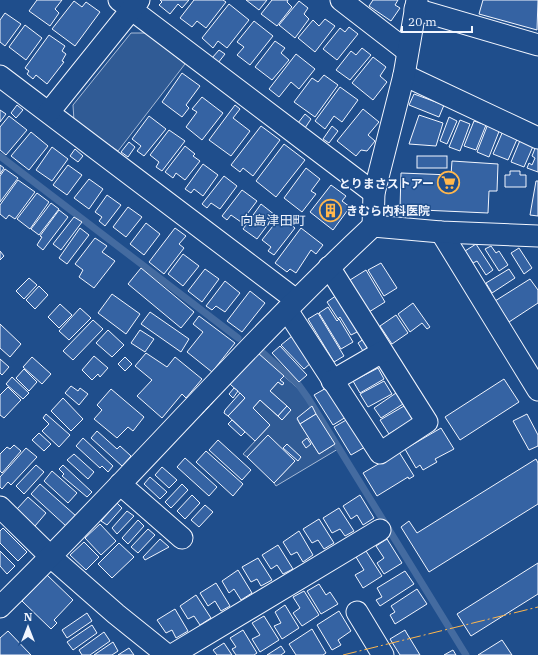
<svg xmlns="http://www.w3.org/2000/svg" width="538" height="655" viewBox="0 0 538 655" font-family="'IBM Plex Serif','Noto Sans JP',serif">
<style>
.green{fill:#305b95;stroke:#a8bbd7}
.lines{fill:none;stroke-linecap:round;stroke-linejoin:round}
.stream{stroke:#446ba0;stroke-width:7}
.building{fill:#3563a3;stroke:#f2f6ff}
.minor-casing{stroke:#f2f6ff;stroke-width:23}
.minor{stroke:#1f4e8c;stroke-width:21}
.fence{stroke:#f2f6ff;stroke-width:1;stroke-dasharray:5 2;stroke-linecap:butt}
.power{stroke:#ffb74d;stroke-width:1;stroke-dasharray:14 3 2 3;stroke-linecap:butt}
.labels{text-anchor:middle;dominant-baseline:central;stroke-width:3;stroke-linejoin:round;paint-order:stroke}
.poi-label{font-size:12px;font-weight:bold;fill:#f2f6ff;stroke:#1f4e8c;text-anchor:end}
.neighbourhood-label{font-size:13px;fill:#f2f6ff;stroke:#1f4e8c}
</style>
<rect width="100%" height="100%" fill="#1f4e8c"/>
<g class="green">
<polygon points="131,33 147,33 185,64 118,151 74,121 73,105"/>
<polygon points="284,376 299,389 312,406 297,419 319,454 335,444 338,449 276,486 274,483 295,461 268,436 247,457 243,454 270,425 253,408 260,400 282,420 291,410 270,391 278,382 282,385 284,384 280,380"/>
</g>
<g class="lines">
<g class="stream">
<polyline points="0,156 238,338"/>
<polyline points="262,352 298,384 308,398 466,655"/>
</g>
</g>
<g class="building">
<polygon points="37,0 62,0 55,9 59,13 50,26 29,11"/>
<polygon points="160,0 189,0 182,8 178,4 170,14 159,5 162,2"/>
<polygon points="194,0 223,0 226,2 206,28 197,21 192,27 180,18"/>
<polygon points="246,0 267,0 259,10"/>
<polygon points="272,0 288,0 287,2 292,7 277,26 261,14"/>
<polygon points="373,0 398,0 395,5 400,8 391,21 369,6"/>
<polygon points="483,0 538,0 537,30 479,14"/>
<polygon points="74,1 82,7 86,2 100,12 75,46 52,29"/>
<polygon points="299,1 308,8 304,14 309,19 295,38 279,25"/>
<polygon points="229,4 249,20 227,48 218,41 213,48 202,38"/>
<polygon points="5,13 21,24 5,46 0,42 0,20"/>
<polygon points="325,19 335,26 315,52 298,38 313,20 319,26"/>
<polygon points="254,21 273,36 250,65 237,55 244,47 237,42"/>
<polygon points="25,25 42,38 26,60 9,47"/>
<polygon points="349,27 358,34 337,60 323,49 340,28 345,32"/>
<polygon points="49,35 65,46 62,51 66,54 62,61 64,62 47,84 36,75 33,79 27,74 29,71 25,68"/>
<polygon points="275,41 285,48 281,53 289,60 272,80 255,67"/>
<polygon points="362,48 371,55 350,80 336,70 351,51 356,55"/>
<polygon points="219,50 225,54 218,63 212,58"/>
<polygon points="296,54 315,69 299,89 291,82 279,97 269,89"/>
<polygon points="373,57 386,67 380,76 387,82 373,100 352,83"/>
<polygon points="182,73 200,86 186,105 189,108 182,117 162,102"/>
<polygon points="324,75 338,85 315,117 294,102 312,78 318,82"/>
<polygon points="340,87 358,100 342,122 334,116 325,129 315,121"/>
<polygon points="414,94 444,105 439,117 409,105"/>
<polygon points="202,97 223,113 202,140 186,127 197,112 192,109"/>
<polygon points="17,105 23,110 16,118 11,113"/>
<polygon points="235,105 240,109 233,118 250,131 231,156 209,140"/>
<polygon points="363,109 379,122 368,135 375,141 367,151 361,150 356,156 337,141"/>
<polygon points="0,110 6,114 0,122"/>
<polygon points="305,114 311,119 305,128 298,123"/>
<polygon points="419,115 443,123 436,146 409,144"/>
<polygon points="9,116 27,130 6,155 0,150 0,127"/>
<polygon points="149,116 166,129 144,156 137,151 141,146 132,139"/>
<polygon points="449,117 457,121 447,144 440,141"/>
<polygon points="460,120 470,124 460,151 449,147"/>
<polygon points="474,121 486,125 476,150 464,146"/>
<polygon points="488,124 500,129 489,157 477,152"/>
<polygon points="261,126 280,140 253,176 243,168 240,172 231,165"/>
<polygon points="332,126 338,131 329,143 323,139"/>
<polygon points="169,130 185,141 162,171 156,167 159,162 150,155"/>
<polygon points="503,131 518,137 508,160 493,154"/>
<polygon points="31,132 48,146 29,170 11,156"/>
<polygon points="521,138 534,144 524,167 511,162"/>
<polygon points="129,142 135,147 128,157 121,152"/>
<polygon points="284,144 305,160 276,197 256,181"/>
<polygon points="185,146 195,154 193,156 200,161 185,180 176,173 173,178 165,172"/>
<polygon points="536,146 538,147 538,172 527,168 529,163 532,165 535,158 532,156"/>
<polygon points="52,147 68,159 52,181 36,170"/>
<polygon points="75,149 83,156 78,162 70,156"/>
<rect x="417" y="156" width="30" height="12"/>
<polygon points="452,161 498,164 497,191 489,191 488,213 400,209 401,173 451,175"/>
<polygon points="203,164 218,175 203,196 194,189 191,193 185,189"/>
<polygon points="0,165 4,168 0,174"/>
<polygon points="68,165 82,175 67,195 53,185"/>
<polygon points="306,168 320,179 311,191 316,194 302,212 284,198"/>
<polygon points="5,169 18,178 0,202 0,176"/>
<polygon points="510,171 520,171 520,175 526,175 526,187 505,187 505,175 510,175"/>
<polygon points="224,176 237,186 220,209 211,203 207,208 202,204"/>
<polygon points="89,179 103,189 89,209 74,198"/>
<polygon points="18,180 35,192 15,219 9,215 6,219 0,214 0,205"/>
<polygon points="536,181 538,181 538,216 530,215"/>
<polygon points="331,185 346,196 342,201 350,207 333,230 310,212"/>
<polygon points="242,190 257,201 241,222 231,215 227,220 222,216"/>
<polygon points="37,193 49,202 30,229 17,219"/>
<polygon points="107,195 121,205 105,226 99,221 102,217 95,212"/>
<polygon points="51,203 59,209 39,235 31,229"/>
<polygon points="261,204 275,215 257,239 243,229"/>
<polygon points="128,207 142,217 126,237 113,227"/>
<polygon points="59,210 68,217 43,250 37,245 42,237 40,236"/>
<polygon points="74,217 82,222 61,250 53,244"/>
<polygon points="280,217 295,228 274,255 268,251 271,247 262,240"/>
<polygon points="146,223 160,234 144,255 130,244"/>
<polygon points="80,228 89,235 67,264 59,258"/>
<polygon points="175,228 186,236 179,244 184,248 164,274 149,262"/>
<polygon points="301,228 323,245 316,254 311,250 296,273 290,269 287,272 275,263"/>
<polygon points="95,238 107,246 102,252 115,261 94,288 79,277 83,270 75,264"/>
<polygon points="476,244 493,270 486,275 477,261 473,263 465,251"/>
<polygon points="491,246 496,253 499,251 508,265 499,271 485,249"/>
<polygon points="519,248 532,268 524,274 511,253"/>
<polygon points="0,251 4,256 0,260"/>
<polygon points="183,254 199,266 183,286 168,274"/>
<polygon points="381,263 397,288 384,296 368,270"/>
<polygon points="141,268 194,312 181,328 128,284"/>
<polygon points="205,269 219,279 202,302 188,291"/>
<polygon points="509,269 515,278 492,293 486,283"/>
<polygon points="366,270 385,302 369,312 350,280"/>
<polygon points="29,278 37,285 24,299 16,291"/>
<polygon points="530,279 538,290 538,303 509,322 495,301"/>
<polygon points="225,281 240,293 225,312 216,306 212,310 206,306"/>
<polygon points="39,286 48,295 35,309 26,300"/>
<polygon points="250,291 265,303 242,332 227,321"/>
<polygon points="112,294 140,314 126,334 98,313"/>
<polygon points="337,295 359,331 351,335 340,317 338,319 327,302"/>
<polygon points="413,303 430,327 427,329 422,323 410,332 398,314"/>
<polygon points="60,304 72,315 59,328 48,317"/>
<polygon points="328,307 337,321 339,319 353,342 341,349 319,313"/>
<polygon points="80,308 91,318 69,340 59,331"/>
<polygon points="150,312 189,339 181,352 141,324"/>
<polygon points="318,313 344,356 334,362 308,319"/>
<polygon points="396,315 408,333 392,344 380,326"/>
<polygon points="199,316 235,343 212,372 187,352 203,332 193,324"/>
<polygon points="93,320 103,329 73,360 63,351"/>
<polygon points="0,324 21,344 10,357 0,348"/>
<polygon points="108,330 124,345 112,357 96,343"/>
<polygon points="140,330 154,339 145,352 131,343"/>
<polygon points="292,336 312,362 304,369 281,345"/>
<polygon points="365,338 368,342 369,354 366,356 358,343"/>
<polygon points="280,346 307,375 299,382 272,353"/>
<polygon points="146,353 167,367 175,357 202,379 186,398 182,394 162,418 137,396 152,380 135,366"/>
<polygon points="258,353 284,376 280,380 284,383 282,385 278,382 270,391 287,406 278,416 260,400 253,408 270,425 255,441 228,416 245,398 230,384"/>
<polygon points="94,356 108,368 100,377 98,374 92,380 82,370"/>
<polygon points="32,357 51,374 42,384 23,367"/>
<polygon points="125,357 132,364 125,371 118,364"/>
<polygon points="0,359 9,367 2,375 0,373"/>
<polygon points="378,368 384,379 360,393 353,381"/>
<polygon points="24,369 37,382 29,391 16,378"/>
<polygon points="12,377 29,393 23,399 6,384"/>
<polygon points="504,379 519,402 460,440 445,417"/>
<polygon points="384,381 392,394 368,407 360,394"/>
<polygon points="71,386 78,391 80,388 88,394 79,405 65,393"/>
<polygon points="8,387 21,400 4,418 0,415 0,395"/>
<polygon points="328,387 346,417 333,425 314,395"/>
<polygon points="234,388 238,391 233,398 229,394"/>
<polygon points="111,389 144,417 133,431 128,427 117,438 94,419 102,410 97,405"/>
<polygon points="240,393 245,398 228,416 224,413 225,410"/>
<polygon points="396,393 403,404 381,418 374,408"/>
<polygon points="63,398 83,419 71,431 51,411"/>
<polygon points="287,406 291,410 282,420 278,416"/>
<polygon points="312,406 316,414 300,424 297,418"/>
<polygon points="404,406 413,419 389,434 380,420"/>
<polygon points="46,414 70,435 59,447 42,431 49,424 43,418"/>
<polygon points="316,414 335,444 319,454 300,424"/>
<polygon points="527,414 538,435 538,446 529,450 513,421"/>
<polygon points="348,419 365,447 351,455 334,427"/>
<polygon points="232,420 245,432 241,436 228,424"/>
<polygon points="441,428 454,449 435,459 437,462 423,470 420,465 416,468 405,449"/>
<polygon points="97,431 117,449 120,446 131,456 122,466 91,438"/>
<polygon points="39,433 51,444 44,451 32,440"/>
<polygon points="268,435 295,461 274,483 247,457"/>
<polygon points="83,438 113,466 108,472 102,466 100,468 76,446"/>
<polygon points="307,438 311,444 306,448 302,442"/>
<polygon points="218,440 251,470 242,480 209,450"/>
<polygon points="287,444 301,457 298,461 283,448"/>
<polygon points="14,445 21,451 2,473 0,471 0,454 7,447 10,449"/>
<polygon points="26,448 37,457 11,485 8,482 2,489 0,487 0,477"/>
<polygon points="206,451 243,484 233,496 196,462"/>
<polygon points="399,452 414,476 409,479 408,477 377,496 363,473"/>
<polygon points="74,454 94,472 88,479 67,460"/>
<polygon points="185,458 217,487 209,496 177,467"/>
<polygon points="536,459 538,463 538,504 429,572 401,527 409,521 417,533"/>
<polygon points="36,465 44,472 24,494 16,486"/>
<polygon points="63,465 92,492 87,497 62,476 64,474 59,469"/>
<polygon points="162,467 177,480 169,488 155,475"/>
<polygon points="52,471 77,493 68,503 44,481"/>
<polygon points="150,477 167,492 160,499 144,484"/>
<polygon points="40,484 76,516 66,526 31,494"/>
<polygon points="182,484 188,490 171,508 165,502"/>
<polygon points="192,495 200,503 185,519 177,511"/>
<polygon points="360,495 374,518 363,525 357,515 351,519 343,506"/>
<polygon points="28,497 46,513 35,526 17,509"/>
<polygon points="117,503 122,508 107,525 101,521"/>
<polygon points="205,505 213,512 199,527 191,520"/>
<polygon points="339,508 354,531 345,536 340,529 332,533 323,518"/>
<polygon points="127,511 134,516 117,534 112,528"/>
<polygon points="319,519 334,543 324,549 318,540 312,543 303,529"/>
<polygon points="138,520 144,526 128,544 122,538"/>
<polygon points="100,524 116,541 101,555 85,538"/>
<polygon points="3,528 27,552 18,561 0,543 0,531"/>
<polygon points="148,529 155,535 138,553 131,547"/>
<polygon points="299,531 313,555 303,562 297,552 291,555 283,542"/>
<polygon points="160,539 169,547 145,560 143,557"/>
<polygon points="387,539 402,563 384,574 377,563 384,558 376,546"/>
<polygon points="84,542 99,557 86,570 70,555"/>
<polygon points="119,543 134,557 112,578 98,564"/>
<polygon points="278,545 293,569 283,574 277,565 271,569 262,555"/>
<polygon points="0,551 15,566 7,574 0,566"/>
<polygon points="366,551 382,576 363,588 355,575 364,570 356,557"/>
<polygon points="258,558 272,580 261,586 257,579 251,582 242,567"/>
<polygon points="538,563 538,594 471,636 457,614"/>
<polygon points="238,570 252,593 241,600 234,589 229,593 222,581"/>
<polygon points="405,571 414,584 380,606 376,600 382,597 377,588"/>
<polygon points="47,575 73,600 54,620 57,623 51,629 22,601"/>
<polygon points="216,583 230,606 221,611 215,601 208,606 200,593"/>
<polygon points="319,584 326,595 330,592 338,604 321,614 307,591"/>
<polygon points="417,589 427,604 395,624 390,615 395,612 391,606"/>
<polygon points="304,591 319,615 302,626 293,613 300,608 293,597"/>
<polygon points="196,595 211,618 200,625 194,616 188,619 180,606"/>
<polygon points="285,605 299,628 282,639 274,626 281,623 275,612"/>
<polygon points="175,609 188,631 176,638 172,630 166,633 157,620"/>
<polygon points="339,611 351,631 338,640 341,645 332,650 317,625"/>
<polygon points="87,613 92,621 67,638 62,630"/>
<polygon points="264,616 279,640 260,652 252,639 260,635 252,623"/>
<polygon points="92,625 97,633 73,650 67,642"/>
<polygon points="312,629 326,653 323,655 296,655 289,644"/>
<polygon points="243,630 257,653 254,655 236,655 232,649 236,647 230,638"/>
<polygon points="405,630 406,632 420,655 400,655 390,639"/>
<polygon points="8,631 31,655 0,655 0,638"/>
<polygon points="104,632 110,641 90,655 82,655 79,650"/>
<polygon points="502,640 512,655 478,655"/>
<polygon points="113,642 118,651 112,655 94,655"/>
<polygon points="224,643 232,655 217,655 213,650"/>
<polygon points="281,646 285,652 281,655 267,655"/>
<polygon points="129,648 134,655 118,655"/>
<polygon points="453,650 456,655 444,655"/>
</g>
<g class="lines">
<defs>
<g id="minor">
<polyline points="119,0 374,193"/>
<polyline points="341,0 407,51"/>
<polyline points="415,9 538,45"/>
<polyline points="404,75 538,138"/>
<polyline points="0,76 296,300"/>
<polyline points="49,112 139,0"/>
<polyline points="373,226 374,193 404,75 417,0"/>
<polyline points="441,232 538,390"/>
<polyline points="287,310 380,453 427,422 329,267"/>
<polyline points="332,381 382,352"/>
<polyline points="120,484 182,538"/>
<polyline points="0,507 51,557 116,614 167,655"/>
<path d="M0,607C127,483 243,347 373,226L441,232L538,236"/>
<polyline points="357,612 383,655"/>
<polyline points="172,655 380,530"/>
</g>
</defs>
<use href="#minor" class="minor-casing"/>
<use href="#minor" class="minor"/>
<polyline class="fence" points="201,415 214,401"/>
<polyline class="power" points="343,655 538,607"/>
</g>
<defs>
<symbol id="supermarket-ring" viewBox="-11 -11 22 22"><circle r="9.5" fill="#1f4e8c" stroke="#ffb74d" stroke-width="1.5"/><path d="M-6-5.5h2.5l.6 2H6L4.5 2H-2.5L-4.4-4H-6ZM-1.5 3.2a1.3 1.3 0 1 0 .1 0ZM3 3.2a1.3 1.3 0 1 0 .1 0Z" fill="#ffb74d"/></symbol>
<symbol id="building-ring" viewBox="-11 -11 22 22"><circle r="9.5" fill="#1f4e8c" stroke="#ffb74d" stroke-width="1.5"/><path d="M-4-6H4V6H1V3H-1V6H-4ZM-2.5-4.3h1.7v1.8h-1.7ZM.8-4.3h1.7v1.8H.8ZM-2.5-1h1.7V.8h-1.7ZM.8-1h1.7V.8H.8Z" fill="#ffb74d"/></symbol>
</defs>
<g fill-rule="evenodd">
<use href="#supermarket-ring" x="436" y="170" width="25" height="25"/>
<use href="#building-ring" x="318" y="198" width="25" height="25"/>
</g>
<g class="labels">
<g class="poi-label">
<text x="434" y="183">とりまさストアー</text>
<text x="346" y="210" text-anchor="start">きむら内科医院</text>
</g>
<g class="neighbourhood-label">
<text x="273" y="220">向島津田町</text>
</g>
</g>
<g transform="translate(28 627)" stroke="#1f4e8c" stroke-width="3" paint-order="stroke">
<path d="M0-3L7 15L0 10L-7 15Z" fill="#f2f6ff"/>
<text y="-6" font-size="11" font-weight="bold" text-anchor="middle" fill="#f2f6ff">N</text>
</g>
<path d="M402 26v6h70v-6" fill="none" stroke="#f2f6ff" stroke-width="2"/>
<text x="408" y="26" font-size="12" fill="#f2f6ff" stroke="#1f4e8c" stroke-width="3" paint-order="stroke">20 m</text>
</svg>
